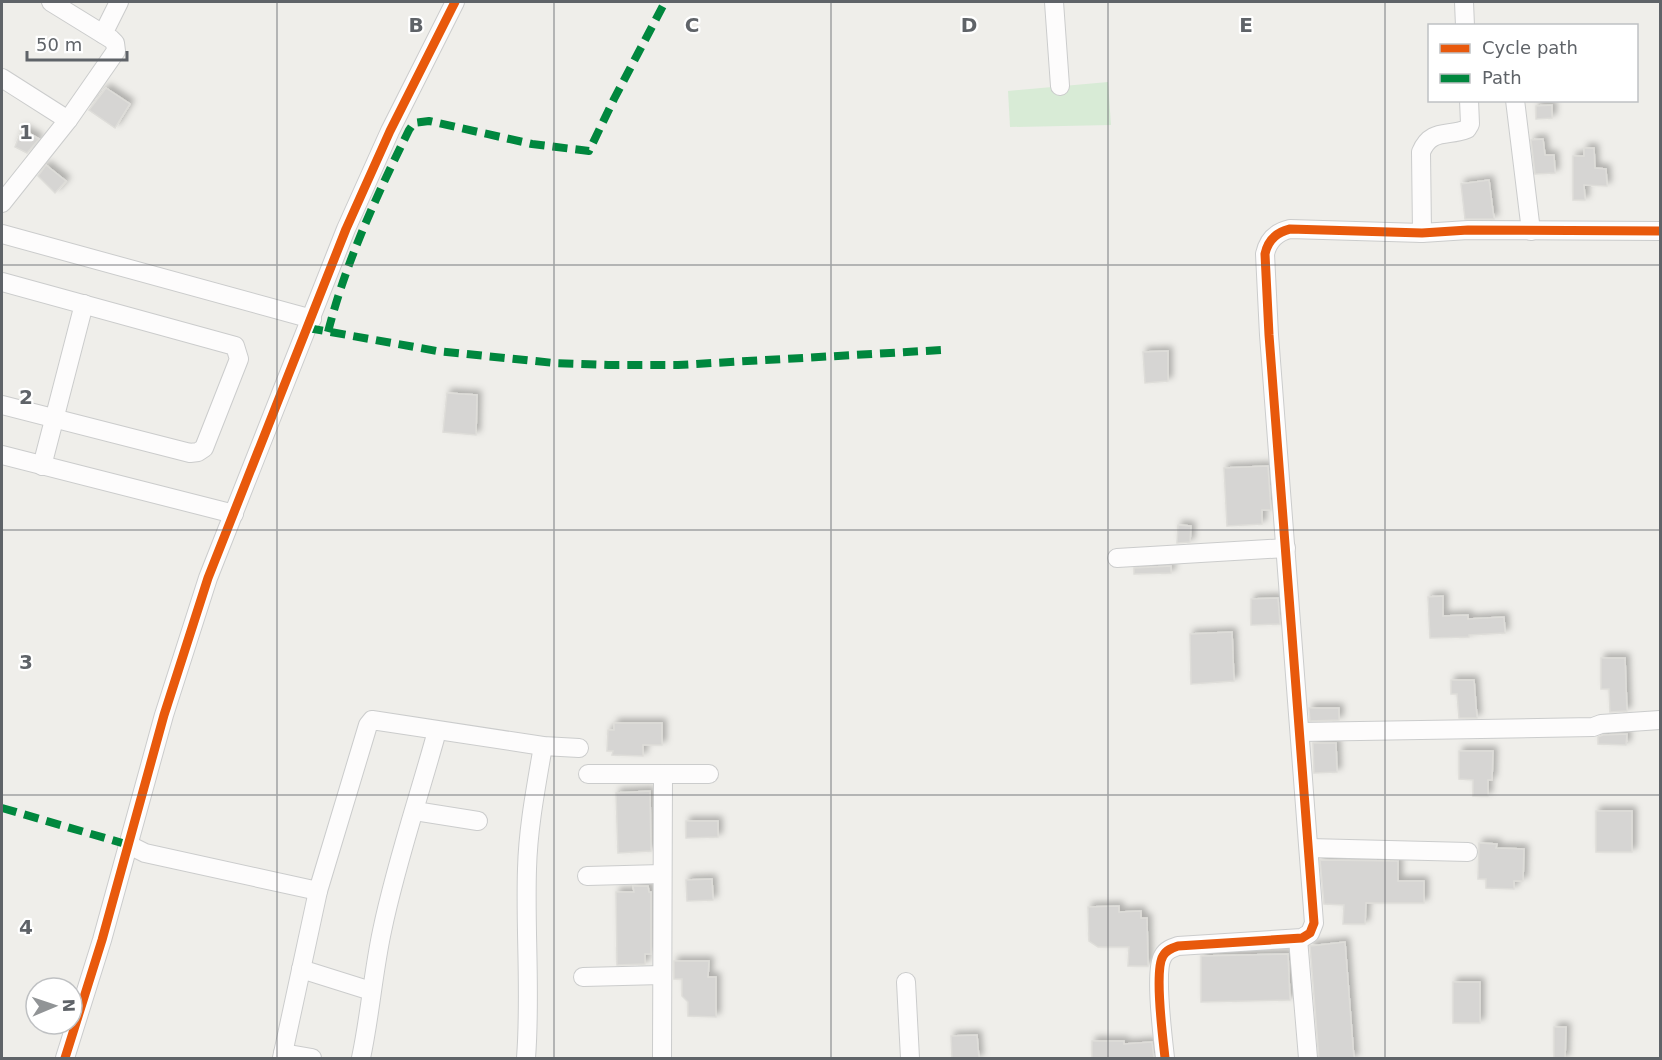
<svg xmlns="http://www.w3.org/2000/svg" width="1662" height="1060" viewBox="0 0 1662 1060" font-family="'DejaVu Sans',sans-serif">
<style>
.green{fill:#d8ebd6}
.building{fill:#d6d5d3;stroke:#deddd9;stroke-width:1.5;filter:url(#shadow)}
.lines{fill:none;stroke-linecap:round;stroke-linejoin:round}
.minor-casing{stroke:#cbcccc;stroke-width:20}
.minor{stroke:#fdfcfc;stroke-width:18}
.quiet{stroke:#00873e;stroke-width:8;stroke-dasharray:15 8;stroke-linecap:butt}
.cycleway-casing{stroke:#fff;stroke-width:13}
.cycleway{stroke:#e8590c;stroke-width:9}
.grid{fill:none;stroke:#5f6368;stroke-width:1.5;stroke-opacity:0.55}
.grid-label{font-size:20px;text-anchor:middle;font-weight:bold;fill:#5f6368;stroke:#fff;stroke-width:4.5;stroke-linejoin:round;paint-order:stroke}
</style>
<defs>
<filter id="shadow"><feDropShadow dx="4" dy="-4" stdDeviation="3" flood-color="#0004"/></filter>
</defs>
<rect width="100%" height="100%" fill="#efeeea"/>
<polygon class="green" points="1108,82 1111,125 1010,127 1008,91"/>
<g class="building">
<polygon points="106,88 130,104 115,128 89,110"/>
<polygon points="1552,105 1552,118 1536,119 1536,106"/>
<polygon points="22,129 39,139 27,153 15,147"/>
<polygon points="1543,139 1545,155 1554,155 1555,173 1535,174 1531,140"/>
<polygon points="1584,148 1594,148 1595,168 1606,169 1607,186 1584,185 1585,200 1573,200 1573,156 1584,156"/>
<polygon points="46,165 66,181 55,193 38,176"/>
<polygon points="1489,180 1494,219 1465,219 1461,184"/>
<polygon points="1168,351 1168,381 1145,383 1143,352"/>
<polygon points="447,393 477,395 476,435 443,432"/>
<polygon points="1268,466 1271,510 1262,510 1262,524 1227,526 1224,468"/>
<polygon points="1178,525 1191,526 1190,542 1177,543"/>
<polygon points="1171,566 1171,573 1134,574 1134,568"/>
<polygon points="1443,596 1443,616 1468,615 1468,619 1504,617 1505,633 1469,635 1469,637 1430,638 1428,597"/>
<polygon points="1278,598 1280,624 1251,625 1251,599"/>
<polygon points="1232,632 1234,681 1191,684 1190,634"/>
<polygon points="1601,658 1625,658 1627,711 1610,712 1609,689 1601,689"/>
<polygon points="1451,680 1474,680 1477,718 1459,718 1457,694 1451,694"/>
<polygon points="1309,708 1339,708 1339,720 1310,721"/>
<polygon points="614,723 662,723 662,745 643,745 643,756 612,755 613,751 607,751 608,730 614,730"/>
<polygon points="1627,734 1626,745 1598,744 1598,737 1603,735"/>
<polygon points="1313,743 1336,743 1337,772 1314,773"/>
<polygon points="1459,751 1493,751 1492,780 1488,780 1488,796 1473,796 1473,780 1459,779"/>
<polygon points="650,791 651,851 618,853 616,793"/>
<rect x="1596" y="811" width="36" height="41"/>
<polygon points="686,821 718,821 718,837 686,838"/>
<polygon points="1479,843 1497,844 1496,848 1524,849 1523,881 1514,881 1514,889 1486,888 1486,879 1478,879"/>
<polygon points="1320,860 1398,861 1398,881 1424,881 1424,903 1366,903 1365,924 1343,924 1344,905 1324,904"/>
<polygon points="712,879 713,900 687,901 686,880"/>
<polygon points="633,886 648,886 649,892 651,892 651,954 645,954 645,964 617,965 616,892 634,892"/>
<polygon points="1119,906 1119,912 1141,911 1141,918 1147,918 1148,966 1128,966 1129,947 1098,947 1089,941 1088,907"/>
<polygon points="1345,942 1354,1059 1319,1059 1310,946"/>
<polygon points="1288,954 1290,1000 1201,1002 1201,956"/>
<polygon points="674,961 709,961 708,977 716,977 716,1017 688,1016 688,1002 682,996 682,979 674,979"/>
<rect x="1453" y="982" width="27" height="41"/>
<polygon points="1554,1027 1566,1027 1565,1059 1554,1059"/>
<polygon points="977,1035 979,1059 952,1059 951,1036"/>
<polygon points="1092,1041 1124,1041 1124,1044 1152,1042 1154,1059 1092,1059"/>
</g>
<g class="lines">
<defs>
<g id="minor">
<polyline points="1054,2 1060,86"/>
<polyline points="1464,2 1465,26"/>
<polyline points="103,34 119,2"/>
<polyline points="2,78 68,120"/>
<polyline points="1515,100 1531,231"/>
<polyline points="2,203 68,120 116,51 115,43 111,39 51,2"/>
<path d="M1422,233L1421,152C1431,128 1448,137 1467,129L1470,124L1469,100"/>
<polyline points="2,234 312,319"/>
<polyline points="2,282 235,346 239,359 204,448 198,452 190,453 2,405"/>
<polyline points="2,455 234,514"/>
<polyline points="42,466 84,304"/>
<polyline points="1117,558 1286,548"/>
<polyline points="1300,732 1593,727 1601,724 1660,720"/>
<polyline points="588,774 709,774"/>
<polyline points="415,811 478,821"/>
<polyline points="129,845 145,853 318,891"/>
<polyline points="1309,848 1468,852"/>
<polyline points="587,876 662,874"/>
<polyline points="1298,939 1308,1058"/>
<polyline points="301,969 371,991"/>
<polyline points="583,977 662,975"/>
<polyline points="906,982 910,1058"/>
<polyline points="283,1053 312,1058"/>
<polyline points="65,1058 102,940 164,715 208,578 346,229 390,131 455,2"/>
<polyline points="282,1058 318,891 368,725 372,720 543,746 579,748"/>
<path d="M361,1058C370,1016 373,973 382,931C396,863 419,797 437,731"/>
<path d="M526,1058C531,995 525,932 527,869C528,828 536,787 543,746"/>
<polyline points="662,1058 663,774"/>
<path d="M1165,1058C1163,1039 1154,970 1163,956C1166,950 1172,948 1178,946L1302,938L1310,933L1314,923L1269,335L1265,254C1268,240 1277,232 1290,229L1422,233L1468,230L1660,231"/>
</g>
</defs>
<use href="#minor" class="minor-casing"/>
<use href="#minor" class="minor"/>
<g class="quiet">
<polyline points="308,328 437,351 554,363 608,365 678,365 942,350"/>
<path d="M328,332C346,261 377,195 409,130L414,123L429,121L532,144L589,151L614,99L665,2"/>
<polyline points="2,808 129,845"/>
</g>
<defs>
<g id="cycleway">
<polyline points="65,1058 102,940 164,715 208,578 346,229 390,131 455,2"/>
<path d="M1165,1058C1163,1039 1154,970 1163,956C1166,950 1172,948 1178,946L1302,938L1310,933L1314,923L1269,335L1265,254C1268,240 1277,232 1290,229L1422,233L1468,230L1660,231"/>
</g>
</defs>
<use href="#cycleway" class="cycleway-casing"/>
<use href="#cycleway" class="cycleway"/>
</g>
<path class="grid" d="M277,2V1058M554,2V1058M831,2V1058M1108,2V1058M1385,2V1058M2,265H1660M2,530H1660M2,795H1660"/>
<g class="grid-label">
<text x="416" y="32">B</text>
<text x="692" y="32">C</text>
<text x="969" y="32">D</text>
<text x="1246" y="32">E</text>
<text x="26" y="139">1</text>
<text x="26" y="404">2</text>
<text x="26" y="669">3</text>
<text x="26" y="934">4</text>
</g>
<rect width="1662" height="1060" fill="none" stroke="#5f6368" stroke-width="6"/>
<rect x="1428" y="24" width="210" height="78" fill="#ffffff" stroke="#bfc1c3" stroke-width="1.5"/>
<rect x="1440" y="44" width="30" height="9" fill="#e8590c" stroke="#bfc1c3" stroke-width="1.5"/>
<text x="1482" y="54" font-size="18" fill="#5f6368">Cycle path</text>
<rect x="1440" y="74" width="30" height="9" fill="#00873e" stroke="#bfc1c3" stroke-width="1.5"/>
<text x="1482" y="84" font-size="18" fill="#5f6368">Path</text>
<g transform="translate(54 1006) rotate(88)"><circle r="28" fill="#ffffff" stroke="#bfc1c3" stroke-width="1.5"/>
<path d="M0-4.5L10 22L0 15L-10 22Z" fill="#919496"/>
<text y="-9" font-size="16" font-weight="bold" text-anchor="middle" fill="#5f6368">N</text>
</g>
<path d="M27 51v9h100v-9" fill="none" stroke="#5f6368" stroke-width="3"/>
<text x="36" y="51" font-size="18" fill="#5f6368" stroke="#ffffff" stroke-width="4.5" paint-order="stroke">50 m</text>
</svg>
